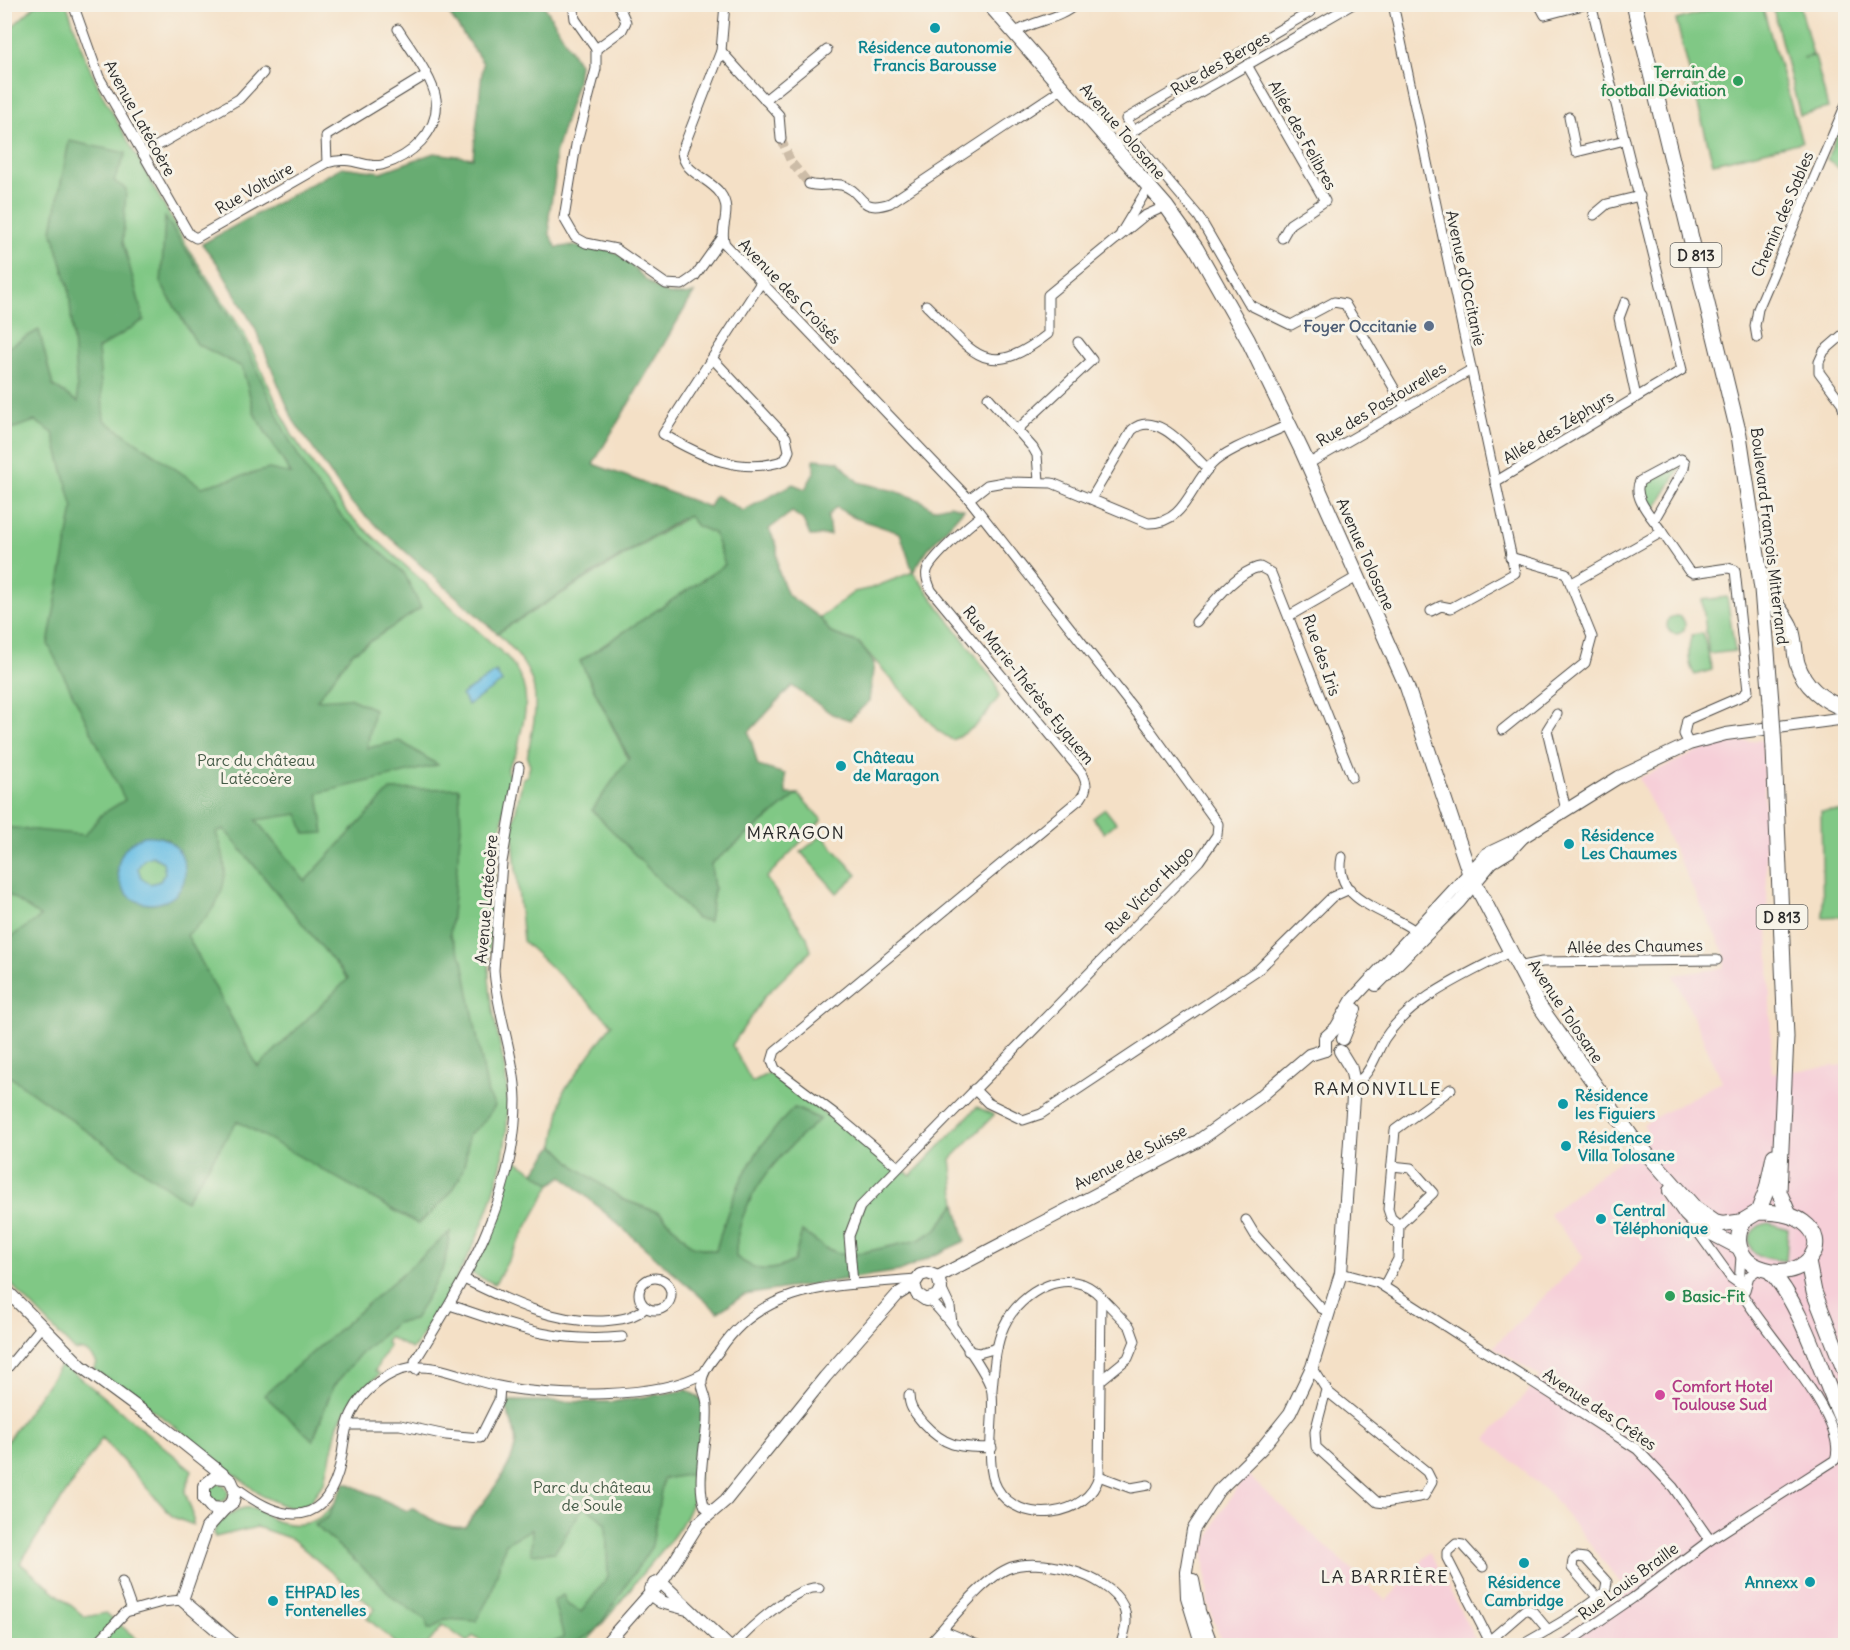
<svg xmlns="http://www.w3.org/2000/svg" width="1850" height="1650" viewBox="0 0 1850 1650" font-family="Delius,sans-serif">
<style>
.built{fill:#f6cfd8}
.green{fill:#80c885;stroke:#567a58;stroke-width:1.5}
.forest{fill:#68ac72;stroke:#4a6c4e;stroke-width:1.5;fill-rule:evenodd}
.water{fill:#68bee4;stroke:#4a7488;stroke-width:1.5;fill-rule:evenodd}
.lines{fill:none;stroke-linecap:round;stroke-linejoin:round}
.minor-tunnel{stroke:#ccbca7;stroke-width:9;stroke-dasharray:9 4.5;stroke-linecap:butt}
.minor-casing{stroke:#494642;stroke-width:11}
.tertiary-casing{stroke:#494642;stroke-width:14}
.secondary-casing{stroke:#494642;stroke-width:16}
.primary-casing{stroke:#494642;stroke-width:17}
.minor{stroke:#fff;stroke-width:9}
.tertiary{stroke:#fff;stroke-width:12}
.secondary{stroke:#fff;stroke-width:14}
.primary{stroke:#fff;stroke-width:15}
.primary-bridge-casing{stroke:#494642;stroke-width:17;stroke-linecap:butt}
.primary-bridge{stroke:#fff;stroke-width:15}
.culture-dot{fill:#0f9aa8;stroke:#f7f3e8;stroke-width:2}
.leisure-dot{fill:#2e9e5b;stroke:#f7f3e8;stroke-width:2}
.service-dot{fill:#5c6f8a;stroke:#f7f3e8;stroke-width:2}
.hotel-dot{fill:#d1479c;stroke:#f7f3e8;stroke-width:2}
.labels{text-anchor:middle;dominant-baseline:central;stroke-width:6;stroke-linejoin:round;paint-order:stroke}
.shield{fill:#f7f3e8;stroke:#686764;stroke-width:1.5}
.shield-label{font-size:15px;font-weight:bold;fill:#2b2b2b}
.culture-label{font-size:16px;font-weight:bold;fill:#0d838f;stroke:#f7f3e8;text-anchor:start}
.street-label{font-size:16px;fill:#2b2b2b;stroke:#f7f3e8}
.leisure-label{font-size:16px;font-weight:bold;fill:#27864d;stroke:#f7f3e8;text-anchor:end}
.service-label{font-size:16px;font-weight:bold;fill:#4e5e75;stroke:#f7f3e8;text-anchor:end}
.park-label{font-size:16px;fill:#445a46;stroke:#f7f3e8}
.hotel-label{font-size:16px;font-weight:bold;fill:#b23c85;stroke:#f7f3e8;text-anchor:start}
.neighbourhood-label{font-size:18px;letter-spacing:1.5px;fill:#2b2b2b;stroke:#f7f3e8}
</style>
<rect width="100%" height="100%" fill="#f7f3e8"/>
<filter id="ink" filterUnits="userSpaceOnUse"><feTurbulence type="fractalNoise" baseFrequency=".0167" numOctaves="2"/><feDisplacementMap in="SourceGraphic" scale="12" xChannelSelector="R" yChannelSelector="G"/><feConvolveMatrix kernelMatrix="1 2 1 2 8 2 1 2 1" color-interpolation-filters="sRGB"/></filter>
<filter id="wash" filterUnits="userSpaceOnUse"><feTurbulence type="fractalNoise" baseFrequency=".008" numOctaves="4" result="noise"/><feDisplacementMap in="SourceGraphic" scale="24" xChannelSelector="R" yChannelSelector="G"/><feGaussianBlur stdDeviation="1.35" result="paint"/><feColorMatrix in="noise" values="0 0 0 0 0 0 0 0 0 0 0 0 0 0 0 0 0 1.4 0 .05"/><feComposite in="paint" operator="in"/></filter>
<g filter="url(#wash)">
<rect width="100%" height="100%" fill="#f4e0c6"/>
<g class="built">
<polygon points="1763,740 1772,1073 1845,1065 1845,1645 1549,1645 1626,1590 1550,1494 1486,1439 1541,1377 1493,1347 1584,1257 1549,1214 1650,1137 1643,1124 1722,1081 1674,975 1724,968 1725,955 1639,778 1715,744"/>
<polygon points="1246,1474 1386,1601 1430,1552 1478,1645 1222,1645 1208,1603 1204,1551 1219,1515"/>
</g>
<g class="green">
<polygon points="1730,4 1762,5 1802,142 1713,163 1676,20"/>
<path d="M36,5H67L85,58L103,96L189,250L244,333L292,435L348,514L507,657C528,681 529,702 521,732C519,738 519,750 515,755C511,762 508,763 507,772L510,776C498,842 489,908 489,974C490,1010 501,1043 506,1077C518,1175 467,1268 415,1347L411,1349L389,1337L386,1343L389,1345L375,1371L380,1374L353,1398L338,1424L325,1481L309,1503L296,1508L287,1507L262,1496L168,1421L93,1369L97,1364C93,1355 85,1348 75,1351L5,1278L4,34Z"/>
<polygon points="1772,5 1800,5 1813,55 1803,58 1815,56 1828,108 1800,115"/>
<polygon points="1845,115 1845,173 1827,159"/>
<polygon points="1678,464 1680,468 1656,508 1649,507 1640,492 1642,484"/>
<path d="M689,516L697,526L714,533L726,565L580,661L708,921L714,890L711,864L798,794L822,820L766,878L807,937L811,951L765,996L732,1045L752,1082L769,1073L911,1176L977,1107L994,1115L951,1159L956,1204L936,1230L919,1240L847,1256L825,1248L802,1231L794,1262C769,1273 758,1273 735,1256C735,1200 780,1153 820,1119L795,1108C751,1150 731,1193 716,1251L692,1246L660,1213L624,1200L576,1167L554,1145L563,1092L612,1024L523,941L512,828L523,778L527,776L530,766L527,758C539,699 544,678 497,633Z"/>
<path d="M913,572L996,683L999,697C982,719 978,728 952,740L937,730L859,643L831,633L820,618L854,592L872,588Z"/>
<polygon points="1727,597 1735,651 1709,654 1702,600"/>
<circle cx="1676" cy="625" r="9"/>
<path d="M1703,633L1712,670L1695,675C1688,666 1687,646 1692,635Z"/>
<polygon points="1105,809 1116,823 1104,833 1093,818"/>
<polygon points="1821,811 1845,811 1845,916 1823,917"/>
<polygon points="822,835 857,875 837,893 801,852"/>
<polygon points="514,1159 551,1184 495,1284 470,1273 493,1226"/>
<path d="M1769,1223L1788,1229L1786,1261C1777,1260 1766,1259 1758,1255C1740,1244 1752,1224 1769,1223Z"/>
<polygon points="62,1363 192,1470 185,1492 193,1515 193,1525 173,1517 102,1438 20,1563 85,1617 106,1613 144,1645 5,1646 5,1444"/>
<path d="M687,1390L704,1401C699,1434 704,1473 691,1505C680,1534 657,1555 638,1579C620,1602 604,1624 583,1645H486L473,1636L467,1642L443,1625L427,1645H398L367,1618L375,1609L292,1539L257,1527L215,1537L214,1533C217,1520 239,1505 254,1508C261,1510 267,1517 274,1520C308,1533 333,1516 345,1482L407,1511L413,1508C429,1518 445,1530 465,1527C480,1505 510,1473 515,1447C518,1436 510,1417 505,1407L507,1401L613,1402Z"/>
<circle cx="219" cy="1493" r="9"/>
</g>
<g class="forest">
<path d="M443,5H544L579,64L577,82L555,154V178L549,216L550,235L557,248C572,244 607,245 620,255C646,276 657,303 694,293L593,464L709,507L715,495L743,511L793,484L805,489L814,473V459L838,461L858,482L895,491L922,501L932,509L950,505L964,509L927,550L913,572L900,533L855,518L836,507L828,516L830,535L810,536L803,520L792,512L769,529L777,546L778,570L788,595L820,618L831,633L859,643L874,663L869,701L850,720L832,714L792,686L749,732L758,766L785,774L786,794H798L711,864L714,890L709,921L697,919L592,810L629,758L580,661L725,565L714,533L697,526L689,516L679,520L497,633L350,502L293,420L255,328L217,263L202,244L342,167L381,172L434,153L473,158L483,63Z"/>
<path d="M69,141L126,153L114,181L126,189L123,242L144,320L98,349L104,420L202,487L269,469L291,474L255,415L242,367L197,344L161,284L165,217L240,334L288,438L313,481L343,518L404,573L421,608L351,654L317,700L349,698L374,709L367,748L400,741L438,765L318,793L324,833L305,834L298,814L256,820L305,881L390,790L459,788L461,827L450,935L463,961L488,1094L495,1106L480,1126L468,1135C467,1180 451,1197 418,1224L237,1121L186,1201L5,1073V941L41,917L5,892V827L85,835L102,814L125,800L48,644L73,508L53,433L35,421L5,431V349L39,330L53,386L78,402L69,289L52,230ZM224,829L348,979L258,1067L187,935C223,907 235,876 216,833ZM158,836L169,840L173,896C143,916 133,896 117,872Z"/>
<path d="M794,1108L820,1119C780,1153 735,1200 736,1257C758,1273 770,1273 794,1261L802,1231L825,1248L847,1256L919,1240L936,1230L956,1204L965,1241L900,1271L744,1295L718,1312L563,1176L551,1184L534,1172L554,1145L576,1167L624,1200L660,1213L692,1246L716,1251C731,1193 751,1150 794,1108Z"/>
<polygon points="450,1232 444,1267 414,1320 396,1323 360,1354 333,1387 313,1440 264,1395"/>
<path d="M687,1390L704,1401L699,1473L663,1479L652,1546L596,1631L570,1645H534L535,1641L550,1644L563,1638C563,1625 555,1614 554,1600L563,1595L568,1605L581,1612L608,1577L606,1523L584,1506L555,1552L531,1554L532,1529L506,1543L491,1594L476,1621L445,1619L432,1629H428L426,1620L392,1597L380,1583L315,1525L328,1517L345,1482L407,1511L413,1508C429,1518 446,1530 465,1527C480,1505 510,1473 515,1447C518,1436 510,1417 505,1407L507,1401L613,1402Z"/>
</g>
<g class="water">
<polygon points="496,672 502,682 468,705 461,695"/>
<path d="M144,836C190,831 201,894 159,903C116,912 100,851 144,836ZM152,856L163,862L165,873L160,881L150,884L141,878L138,868L144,859Z"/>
</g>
</g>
<g filter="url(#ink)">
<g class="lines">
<polyline class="minor-tunnel" points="781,139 791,162 809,184"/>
<defs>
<g id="minor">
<path d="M73,4L99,77L189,234L196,238L327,163C351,155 367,169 382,165C410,157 440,132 436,99C433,78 409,47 398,29"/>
<polyline points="577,4 574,11 575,19 596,49 622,30 626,22 618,4"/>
<path d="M725,4L721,51L682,151C683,173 708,177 720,193C734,211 718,228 725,244L969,499L1148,727L1218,824L1217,835L1199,861L860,1207L849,1236L853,1284"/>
<polyline points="1393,4 1515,573 1451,608 1441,606 1431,611"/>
<polyline points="1539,4 1545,15 1587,4"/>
<path d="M1015,33C1034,19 1058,21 1076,4"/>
<polyline points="596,49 596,69 576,145 564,218 575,237 586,243 616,249 666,284 682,285 695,276 722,238"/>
<polyline points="721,51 779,115 781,139"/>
<polyline points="1247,65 1325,201 1290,224 1282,238"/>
<polyline points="765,100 827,50"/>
<polyline points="1569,117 1576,152 1625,140"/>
<polyline points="1133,131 1126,119 1310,12"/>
<polyline points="1129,134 1199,217 1250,305 1291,325 1334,302 1345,304 1405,407"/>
<polyline points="1115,145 1138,128 1353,4"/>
<polyline points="143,154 239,99 263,73"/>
<polyline points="327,163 326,136 426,75"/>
<path d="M809,184C821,188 830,183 841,185C865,191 857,214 890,203L1063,88"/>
<polyline points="1594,215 1607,204 1640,196"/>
<polyline points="1121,233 1149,186"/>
<polyline points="1625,302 1619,318 1636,397"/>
<path d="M926,305C974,352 985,383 1048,334V295L1144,216L1166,206"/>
<polyline points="1846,332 1824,351 1819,362 1819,372 1842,403 1846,421"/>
<polyline points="1757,338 1755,326 1758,309 1846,104"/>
<path d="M712,358L786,437L789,451L785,460C742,476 700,456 663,434L762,281"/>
<polyline points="988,397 1033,448 1037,455 1039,481"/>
<polyline points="1017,430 1092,360 1078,342"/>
<polyline points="1308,464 1471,370"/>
<polyline points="1495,482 1682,370 1591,4"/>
<path d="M969,499L987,485L1004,482L1052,483L1148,523C1185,524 1190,486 1212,464C1228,448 1268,435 1290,424"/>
<path d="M1091,499L1132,430C1157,408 1190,453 1208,469"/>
<path d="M1654,520L1684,468L1685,462L1681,459L1640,481C1631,497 1653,518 1662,532"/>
<polyline points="1572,583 1662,532 1688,570 1693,573 1728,568 1735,570 1748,691 1742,696 1687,720 1684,734 1689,744"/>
<polyline points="1289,616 1357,577"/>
<path d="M1196,622C1211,605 1237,571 1260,567L1271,573L1352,777"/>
<polyline points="1557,714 1547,730 1566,810"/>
<polyline points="1502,730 1585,663 1592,637 1566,573 1510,557"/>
<path d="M1342,857C1332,905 1395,911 1420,935"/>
<polyline points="1517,967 1542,962 1717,960"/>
<path d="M1354,1082C1369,1080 1377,1050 1385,1038C1412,997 1467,975 1509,952"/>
<polyline points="974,1089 988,1103 1023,1120 1041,1114 1259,969 1332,897 1350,889"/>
<path d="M898,1167L835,1114L775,1069L772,1061L775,1051L1081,798C1088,788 1087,783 1082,773L931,590C929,584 925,578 927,571C930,559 970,524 981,516"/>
<polyline points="1246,1220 1255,1235 1321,1308 1329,1312"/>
<polyline points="1399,1225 1391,1218 1388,1209 1395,1130 1451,1089"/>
<polyline points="1700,1235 1731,1278 1741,1285"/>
<polyline points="1341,1273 1378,1283 1637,1449 1673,1487 1710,1540"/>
<circle cx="655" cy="1294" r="16"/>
<path d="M464,1279C509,1301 552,1323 603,1321C619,1320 635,1318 646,1307"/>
<polyline points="1384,1286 1398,1259 1399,1225 1433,1193 1411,1168 1392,1166"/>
<polyline points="941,1288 950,1307 952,1323"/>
<polyline points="1745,1290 1749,1276 1760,1268"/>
<polyline points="1101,1297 1130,1327 1135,1341 1128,1358 1101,1380"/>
<path d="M929,1300C943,1310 991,1377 992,1393C995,1419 984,1465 997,1488C1018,1526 1089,1518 1099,1476L1101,1297C1071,1263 1020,1291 1004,1326C995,1346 994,1369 992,1390"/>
<path d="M450,1305C512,1326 555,1344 622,1337"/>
<polyline points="968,1351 979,1353 997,1348"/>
<polyline points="1312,1367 1328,1392 1427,1472 1432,1482 1424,1496 1385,1503 1377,1502 1316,1447 1315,1432 1326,1390"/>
<path d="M416,1370L415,1361C464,1282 516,1197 516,1100C515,1056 497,1014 494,970L502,862L519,767"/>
<polyline points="4,1372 42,1326"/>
<path d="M909,1395C909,1408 915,1413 923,1423C946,1448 960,1447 992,1448"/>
<polyline points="348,1425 400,1425 446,1435 480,1438 499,1400 500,1387"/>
<polyline points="1099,1476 1131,1488 1148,1485"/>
<path d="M234,1486C273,1516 319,1535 338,1473C344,1453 343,1429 353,1411C362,1393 381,1377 400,1370C433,1359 466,1380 498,1386C550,1397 658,1400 704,1373"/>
<path d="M715,1510L705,1507C696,1487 705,1445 707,1422C707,1414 708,1406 706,1399C705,1393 701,1388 702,1381C703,1370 713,1359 720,1350C765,1281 843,1286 916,1279"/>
<polyline points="1483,1567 1463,1545 1456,1544 1447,1552 1447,1558 1492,1646"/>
<polyline points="122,1582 132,1610"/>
<polyline points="942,1630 980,1646"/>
<polyline points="1489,1641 1526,1609 1533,1612 1548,1630"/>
<polyline points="94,1646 126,1612 162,1602 182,1600"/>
<path d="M733,1646C749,1629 796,1585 819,1588"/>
<path d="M927,1646C947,1625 982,1580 1007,1569C1037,1555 1108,1574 1123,1606C1129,1620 1125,1632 1120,1646"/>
<path d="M1520,1646C1550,1629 1578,1614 1605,1592L1607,1582L1585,1558L1577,1557L1573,1560L1572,1568L1598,1598"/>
<path d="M1563,1646L1633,1598L1710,1540L1835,1460C1850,1421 1763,1331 1743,1295C1737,1285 1741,1265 1741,1254"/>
</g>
<g id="tertiary">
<polyline points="1376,985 1459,902 1492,862 1510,851 1522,838"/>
<polyline points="1343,1039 1355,1009"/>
<polyline points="1325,1050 1325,1038 1336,1028 1353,999 1487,854 1523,837 1619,777 1689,744 1726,734 1846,718"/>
<polyline points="938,1277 1198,1141 1261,1096 1309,1055 1325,1050"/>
<polyline points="4,1288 81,1366 157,1422 231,1481 235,1490 233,1502 224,1509 212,1508 204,1499 204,1486 215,1477 226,1478"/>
<polyline points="224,1509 207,1528 182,1600 236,1646"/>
<polyline points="1193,1580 1199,1611 1212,1646"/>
<polyline points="654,1584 661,1582 665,1586 728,1646"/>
<polyline points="650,1589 651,1595 661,1602 687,1609"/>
<polyline points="604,1646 665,1577 698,1524 726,1500 825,1377 898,1294 914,1284 920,1275 928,1273 938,1277 941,1288 937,1296 926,1300 917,1294 914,1284"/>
<polyline points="1202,1646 1187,1597 1186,1572 1193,1530 1218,1491 1262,1448 1290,1413 1312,1367 1341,1273 1354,1082 1351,1069 1340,1051"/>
</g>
<g id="secondary">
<polyline points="989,4 1166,206 1196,248 1248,340 1302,451 1407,687 1469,872 1538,1004 1632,1137 1695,1208 1715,1222 1723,1224 1743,1221"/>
<polyline points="1670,1191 1686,1214 1698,1226 1738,1247"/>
</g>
<g id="primary">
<polyline points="1634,4 1739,435 1762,589 1771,702"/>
<path d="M1768,586C1771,603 1783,611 1790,626C1795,637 1794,651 1797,663C1804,686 1823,701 1846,709"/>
<polyline points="1774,749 1786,1037 1779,1192 1789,1215"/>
<path d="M1758,1212C1773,1212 1791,1213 1803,1222C1832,1243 1807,1276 1772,1271C1763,1269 1753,1266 1747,1260C1736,1248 1737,1235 1743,1221Z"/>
<polyline points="1758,1212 1767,1189 1774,1156"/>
<polyline points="1808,1262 1814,1292 1846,1374"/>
<path d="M1770,1271C1803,1305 1823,1382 1846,1428"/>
</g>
</defs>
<use href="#minor" class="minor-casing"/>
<use href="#tertiary" class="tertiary-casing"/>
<use href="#secondary" class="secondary-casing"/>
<use href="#primary" class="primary-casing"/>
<use href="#minor" class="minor"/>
<use href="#tertiary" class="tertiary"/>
<use href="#secondary" class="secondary"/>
<use href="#primary" class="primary"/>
<defs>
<polyline id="primary-bridge" points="1771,702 1774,749"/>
</defs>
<use href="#primary-bridge" class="primary-bridge-casing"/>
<use href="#primary-bridge" class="primary-bridge"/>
</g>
</g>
<g class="culture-dot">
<circle cx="935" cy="28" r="6"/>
<circle cx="841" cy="766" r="6"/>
<circle cx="1569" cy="844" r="6"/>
<circle cx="1563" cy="1104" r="6"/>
<circle cx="1566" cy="1146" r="6"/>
<circle cx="1601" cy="1219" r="6"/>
<circle cx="1524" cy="1563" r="6"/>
<circle cx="1810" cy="1582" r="6"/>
<circle cx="273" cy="1601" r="6"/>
</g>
<g class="leisure-dot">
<circle cx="1738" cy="81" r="6"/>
<circle cx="1670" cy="1296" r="6"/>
</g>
<circle class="service-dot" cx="1429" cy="326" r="6"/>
<circle class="hotel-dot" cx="1660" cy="1395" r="6"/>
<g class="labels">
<g class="shield">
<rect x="1670.5" y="243" width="51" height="24" rx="4.5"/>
<rect x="1756.5" y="905" width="51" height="24" rx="4.5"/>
</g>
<g class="shield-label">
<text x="1696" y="255">D 813</text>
<text x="1782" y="917">D 813</text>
</g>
<g class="culture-label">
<text x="935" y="47" text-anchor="middle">Résidence autonomie<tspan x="935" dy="18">Francis Barousse</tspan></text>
<text x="853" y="757">Château<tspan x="853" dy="18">de Maragon</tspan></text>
<text x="1581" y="835">Résidence<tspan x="1581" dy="18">Les Chaumes</tspan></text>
<text x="1575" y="1095">Résidence<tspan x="1575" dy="18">les Figuiers</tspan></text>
<text x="1578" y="1137">Résidence<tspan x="1578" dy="18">Villa Tolosane</tspan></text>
<text x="1613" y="1210">Central<tspan x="1613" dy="18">Téléphonique</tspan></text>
<text x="1524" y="1582" text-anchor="middle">Résidence<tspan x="1524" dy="18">Cambridge</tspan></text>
<text x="1798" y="1582" text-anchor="end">Annexx</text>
<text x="285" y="1592">EHPAD les<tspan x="285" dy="18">Fontenelles</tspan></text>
</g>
<g class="street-label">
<text transform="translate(1220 63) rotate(-30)">Rue des Berges</text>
<text transform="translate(140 118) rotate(61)">Avenue Latécoère</text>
<text transform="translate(1123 131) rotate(49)">Avenue Tolosane</text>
<text transform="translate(1303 135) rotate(61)">Allée des Felibres</text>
<text transform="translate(254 188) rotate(-30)">Rue Voltaire</text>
<text transform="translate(1782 214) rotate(-67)">Chemin des Sables</text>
<text transform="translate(1466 278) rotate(78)">Avenue d'Occitanie</text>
<text transform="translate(790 291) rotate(46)">Avenue des Croisés</text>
<text transform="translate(1381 404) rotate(-31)">Rue des Pastourelles</text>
<text transform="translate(1558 427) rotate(-31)">Allée des Zéphyrs</text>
<text transform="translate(1770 536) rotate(83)">Boulevard François Mitterrand</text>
<text transform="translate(1366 554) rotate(66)">Avenue Tolosane</text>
<text transform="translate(1322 655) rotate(71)">Rue des Iris</text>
<text transform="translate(1029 685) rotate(51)">Rue Marie-Thérèse Eyquem</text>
<text transform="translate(1149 890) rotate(-45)">Rue Victor Hugo</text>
<text transform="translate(486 899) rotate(-85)">Avenue Latécoère</text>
<text transform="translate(1635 946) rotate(-1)">Allée des Chaumes</text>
<text transform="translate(1566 1011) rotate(56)">Avenue Tolosane</text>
<text transform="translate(1130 1157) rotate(-27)">Avenue de Suisse</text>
<text transform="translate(1600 1409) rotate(34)">Avenue des Crêtes</text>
<text transform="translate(1628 1581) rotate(-36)">Rue Louis Braille</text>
</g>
<g class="leisure-label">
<text x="1726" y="72">Terrain de<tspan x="1726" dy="18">football Déviation</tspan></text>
<text x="1682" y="1296" text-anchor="start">Basic-Fit</text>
</g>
<g class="service-label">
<text x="1417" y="326">Foyer Occitanie</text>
</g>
<g class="park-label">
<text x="256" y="760">Parc du château<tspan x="256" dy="18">Latécoère</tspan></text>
<text x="592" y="1487">Parc du château<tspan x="592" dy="18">de Soule</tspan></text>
</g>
<g class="hotel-label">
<text x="1672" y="1386">Comfort Hotel<tspan x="1672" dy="18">Toulouse Sud</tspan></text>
</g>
<g class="neighbourhood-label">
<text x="796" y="832">MARAGON</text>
<text x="1378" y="1088">RAMONVILLE</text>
<text x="1385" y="1576">LA BARRIÈRE</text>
</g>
</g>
<rect width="1850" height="1650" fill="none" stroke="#f7f3e8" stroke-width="24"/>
</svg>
